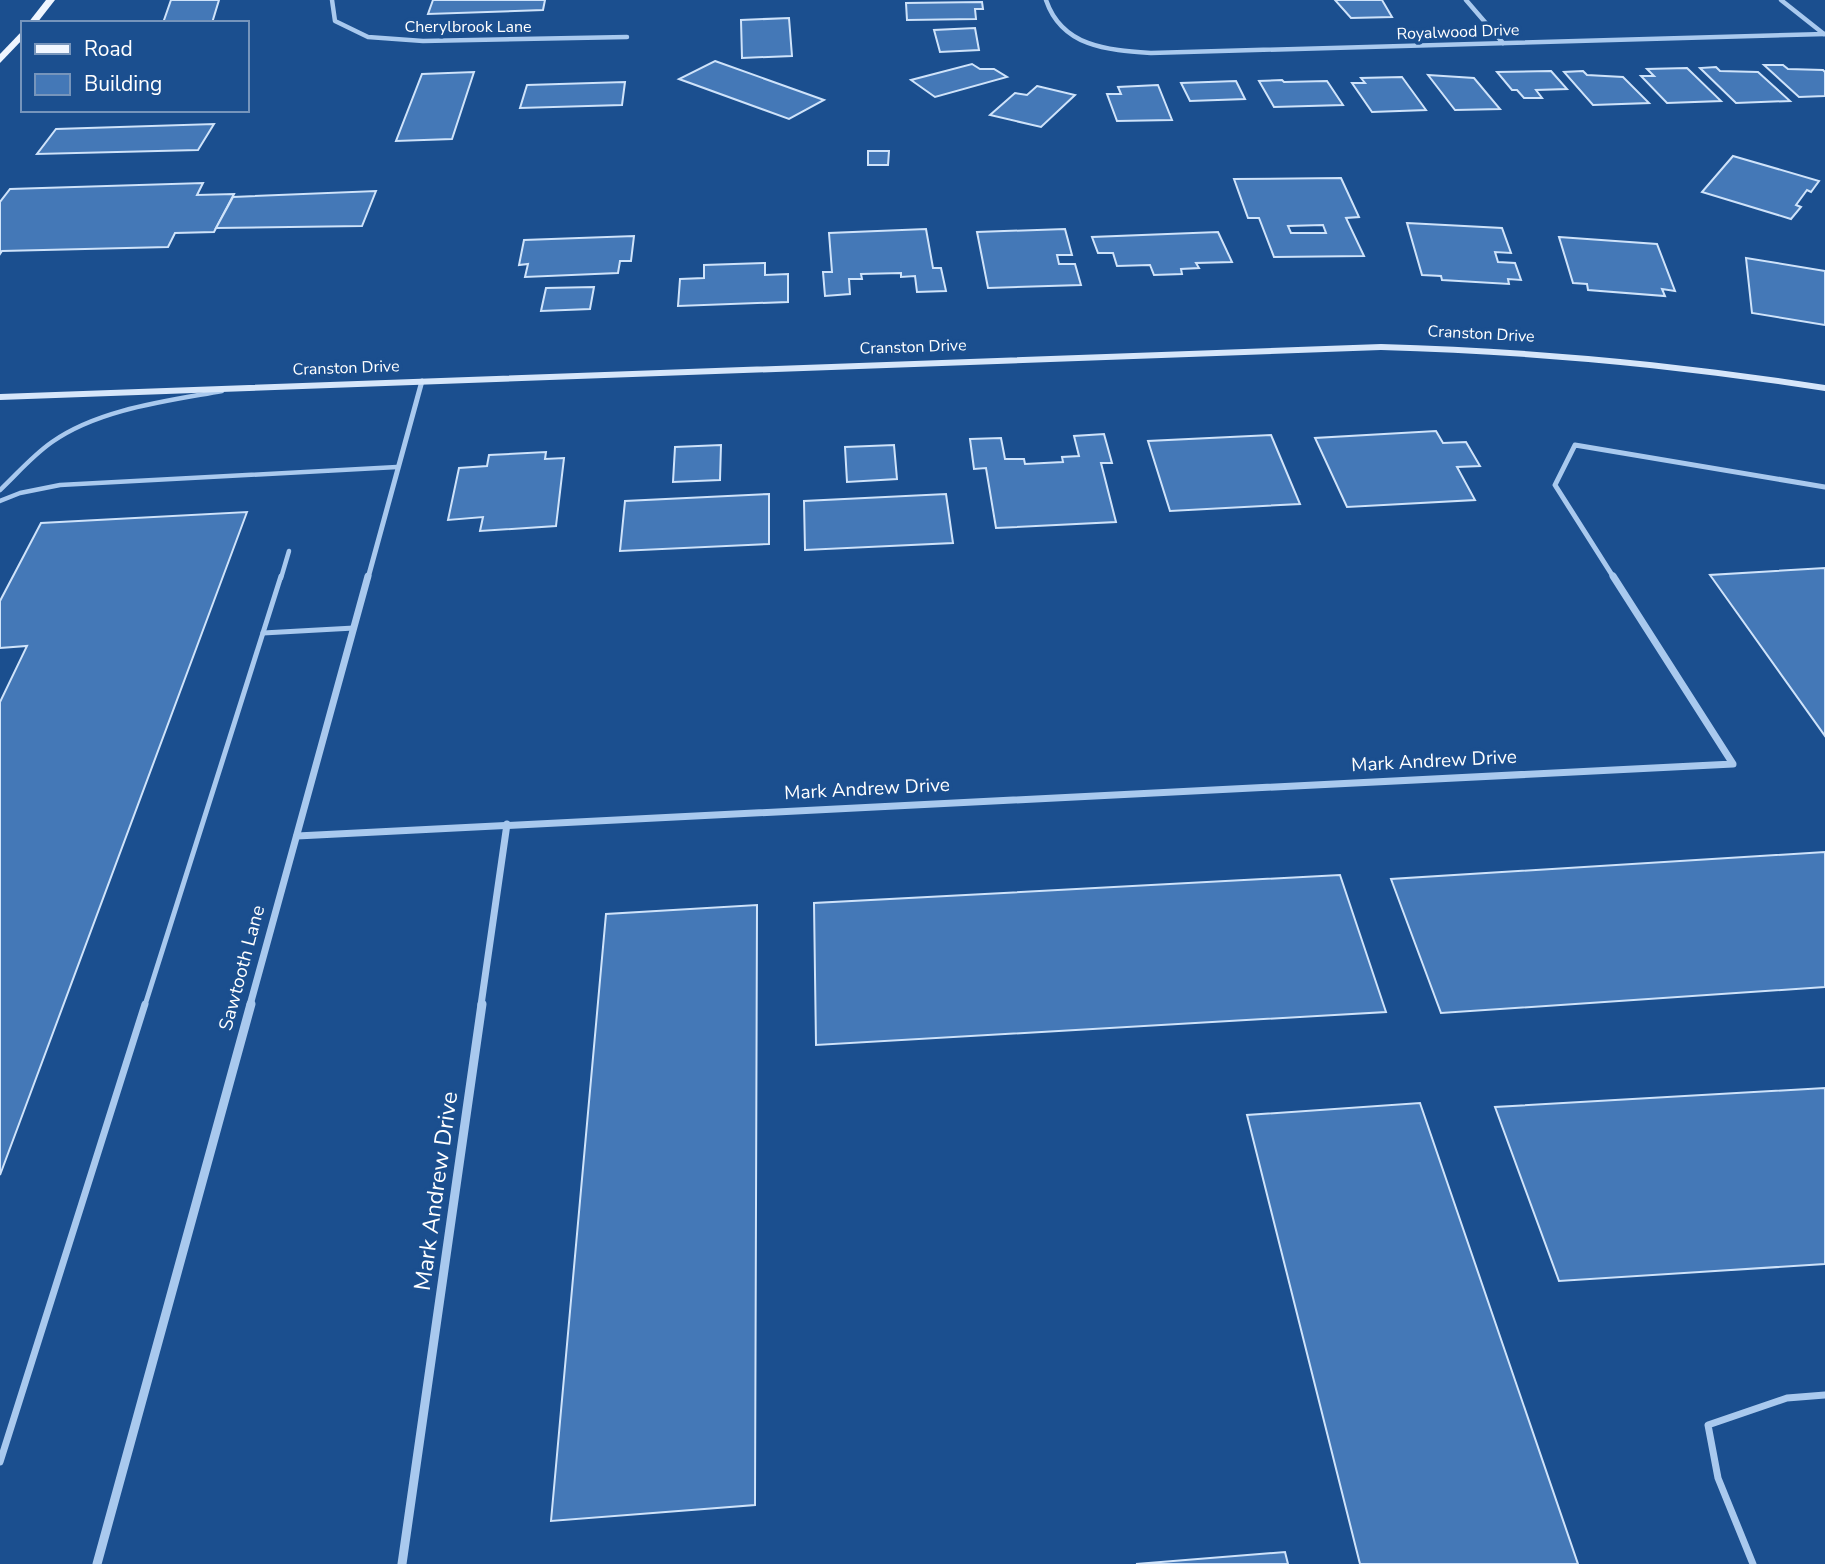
<svg xmlns="http://www.w3.org/2000/svg" width="1825" height="1564" viewBox="0 0 1825 1564" font-family="'Nunito Sans',sans-serif">
<style>
.building{fill:#4478b7;stroke:#cfe3fa;stroke-width:2;fill-rule:evenodd}
.lines{fill:none;stroke-linecap:round;stroke-linejoin:round}
.lane-far2{stroke:#a9c9ee;stroke-width:4.5}
.lane-far1{stroke:#a9c9ee;stroke-width:5}
.lane{stroke:#a9c9ee;stroke-width:7}
.street-far3{stroke:#a9c9ee;stroke-width:4.5}
.street-far2{stroke:#a9c9ee;stroke-width:5}
.street-far1{stroke:#a9c9ee;stroke-width:7}
.street{stroke:#a9c9ee;stroke-width:9}
.secondary{fill:#d6e6fa;fill-rule:evenodd}
.primary{fill:#f0f6ff;fill-rule:evenodd}
.labels{text-anchor:middle;dominant-baseline:central;stroke-width:7;stroke-linejoin:round;paint-order:stroke}
.far-street-label{font-size:16px;fill:#fff;stroke:#1b4f8f}
.street-label{font-size:19px;fill:#fff;stroke:#1b4f8f}
.near-street-label{font-size:23px;fill:#fff;stroke:#1b4f8f}
</style>
<rect width="100%" height="100%" fill="#1b4f8f"/>
<g class="building">
<polygon points="171,0 219,0 212,23 163,23"/>
<polygon points="433,0 545,0 543,10 428,14"/>
<polygon points="1335,0 1382,0 1392,17 1351,18"/>
<polygon points="982,2 983,9 975,9 976,19 907,20 906,3"/>
<polygon points="789,18 792,56 742,58 741,20"/>
<polygon points="975,28 979,50 940,52 934,30"/>
<polygon points="715,61 824,100 789,119 679,79"/>
<polygon points="972,64 980,69 994,69 1007,77 935,97 911,80"/>
<polygon points="1764,65 1783,65 1788,69 1823,70 1825,72 1825,96 1799,97"/>
<polygon points="1716,67 1720,71 1758,72 1790,101 1736,103 1700,68"/>
<polygon points="1687,68 1721,101 1667,103 1641,76 1654,76 1647,69"/>
<polygon points="1551,71 1567,89 1536,90 1542,98 1524,98 1517,90 1512,90 1497,72"/>
<polygon points="1583,71 1587,75 1623,77 1649,103 1593,105 1564,72"/>
<polygon points="474,72 452,139 396,141 422,74"/>
<polygon points="1428,75 1474,78 1500,109 1455,110"/>
<polygon points="1402,77 1426,110 1372,112 1352,83 1365,83 1361,78"/>
<polygon points="1282,80 1284,82 1327,81 1343,105 1274,107 1259,81"/>
<polygon points="1236,81 1245,99 1190,101 1181,83"/>
<polygon points="625,82 622,105 520,108 527,85"/>
<polygon points="1158,85 1172,120 1117,121 1107,94 1121,94 1118,87"/>
<polygon points="1037,86 1075,95 1041,127 990,115 1015,93 1027,95"/>
<polygon points="214,124 198,150 37,154 56,129"/>
<polygon points="868,151 889,151 888,165 868,165"/>
<polygon points="1733,156 1819,181 1811,192 1807,190 1796,205 1801,207 1791,219 1702,192"/>
<path d="M1341,178L1359,217L1346,218L1364,256L1274,257L1259,218H1248L1234,179ZM1323,225L1326,233H1291L1288,226Z"/>
<polygon points="203,183 197,195 234,194 214,232 175,233 168,247 2,251 0,254 0,202 10,189"/>
<polygon points="376,191 362,226 216,228 233,197"/>
<polygon points="1407,223 1502,228 1511,253 1495,252 1498,262 1515,263 1521,280 1508,279 1509,284 1442,280 1441,276 1422,275"/>
<polygon points="926,229 933,268 941,268 946,291 917,292 915,276 901,277 901,273 861,274 862,279 849,279 850,294 825,296 823,272 832,272 829,233"/>
<polygon points="1065,229 1072,255 1057,255 1059,264 1075,264 1081,285 988,288 977,232"/>
<polygon points="1218,232 1232,262 1196,263 1199,268 1181,269 1182,274 1154,275 1150,265 1117,266 1113,253 1098,253 1092,237"/>
<polygon points="634,236 631,261 620,261 618,273 525,277 528,264 519,265 524,240"/>
<polygon points="1559,237 1657,244 1675,291 1662,289 1665,296 1588,290 1587,284 1573,283"/>
<polygon points="1746,258 1825,271 1825,325 1752,313"/>
<polygon points="765,263 765,275 788,274 788,302 678,306 680,279 704,278 704,265"/>
<polygon points="594,287 590,309 541,311 546,288"/>
<polygon points="1436,431 1443,443 1466,442 1480,466 1457,467 1475,500 1347,507 1315,438"/>
<polygon points="1104,434 1112,463 1101,463 1116,522 996,528 986,468 974,469 970,439 1001,438 1005,459 1024,459 1025,464 1063,462 1062,457 1079,456 1074,436"/>
<polygon points="1271,435 1300,504 1170,511 1148,441"/>
<polygon points="721,445 720,480 673,482 675,447"/>
<polygon points="894,445 897,479 847,482 845,447"/>
<polygon points="546,452 545,459 564,458 556,526 480,531 483,517 448,520 459,468 487,466 489,455"/>
<polygon points="769,494 769,544 620,551 625,501"/>
<polygon points="946,494 953,543 805,550 804,501"/>
<polygon points="247,512 0,1175 0,702 27,646 0,648 0,601 41,523"/>
<polygon points="1825,568 1825,736 1710,575"/>
<polygon points="1825,852 1825,987 1441,1013 1391,879"/>
<polygon points="1340,875 1386,1012 816,1045 814,903"/>
<polygon points="757,905 755,1505 551,1521 606,914"/>
<polygon points="1825,1088 1825,1264 1559,1281 1495,1107"/>
<polygon points="1420,1103 1578,1564 1360,1564 1247,1115"/>
<polygon points="1285,1552 1288,1564 1136,1564"/>
</g>
<g class="lines">
<g class="lane-far2">
<path d="M0,490C17,474 32,456 52,442C99,409 167,401 222,391"/>
<polyline points="0,501 20,493 60,485 397,467"/>
<polyline points="281,578 289,551"/>
</g>
<g class="lane-far1">
<polyline points="263,633 354,628"/>
<polyline points="145,1005 281,576"/>
</g>
<g class="lane">
<polyline points="0,1462 145,1004"/>
<polyline points="1753,1564 1718,1478 1708,1425 1787,1398 1825,1395"/>
</g>
<g class="street-far3">
<polyline points="332,0 335,21 368,37 423,41 627,37"/>
<path d="M1046,0C1062,47 1107,50 1151,53L1825,34"/>
<polyline points="1466,0 1503,43"/>
<polyline points="1781,0 1824,34"/>
</g>
<g class="street-far2">
<polyline points="368,578 422,381"/>
<polyline points="1614,578 1555,485 1575,445 1825,487"/>
</g>
<g class="street-far1">
<polyline points="297,836 1733,764 1613,576"/>
<polyline points="250,1005 368,576"/>
<polyline points="481,1005 507,824"/>
</g>
<g class="street">
<polyline points="97,1564 251,1004"/>
<polyline points="402,1564 482,1004"/>
</g>
<path class="secondary" d="M1381,344C1530,348 1678,362 1825,385V391C1678,368 1530,354 1381,350L0,400V394Z"/>
<g class="primary">
<polygon points="46,0 55,0 37,23 28,23"/>
<polygon points="23,30 23,39 0,63 0,54"/>
</g>
</g>
<g class="labels">
<g class="far-street-label">
<text x="468" y="27">Cherylbrook Lane</text>
<text transform="translate(1458 32) rotate(-2)">Royalwood Drive</text>
<text transform="translate(1481 334) rotate(3)">Cranston Drive</text>
<text transform="translate(913 347) rotate(-2)">Cranston Drive</text>
<text transform="translate(346 368) rotate(-2)">Cranston Drive</text>
</g>
<g class="street-label">
<text transform="translate(1434 761) rotate(-3)">Mark Andrew Drive</text>
<text transform="translate(867 789) rotate(-3)">Mark Andrew Drive</text>
<text transform="translate(242 968) rotate(-75)">Sawtooth Lane</text>
</g>
<g class="near-street-label">
<text transform="translate(436 1191) rotate(-82)">Mark Andrew Drive</text>
</g>
</g>
<rect x="21" y="21" width="228" height="91" fill="#1b4f8f" stroke="#7695bc" stroke-width="2"/>
<rect x="35" y="44" width="35" height="10" fill="#f0f6ff" stroke="#7695bc" stroke-width="2"/>
<text x="84" y="56" font-size="21" fill="#ffffff">Road</text>
<rect x="35" y="74" width="35" height="21" fill="#4478b7" stroke="#7695bc" stroke-width="2"/>
<text x="84" y="91" font-size="21" fill="#ffffff">Building</text>
</svg>
